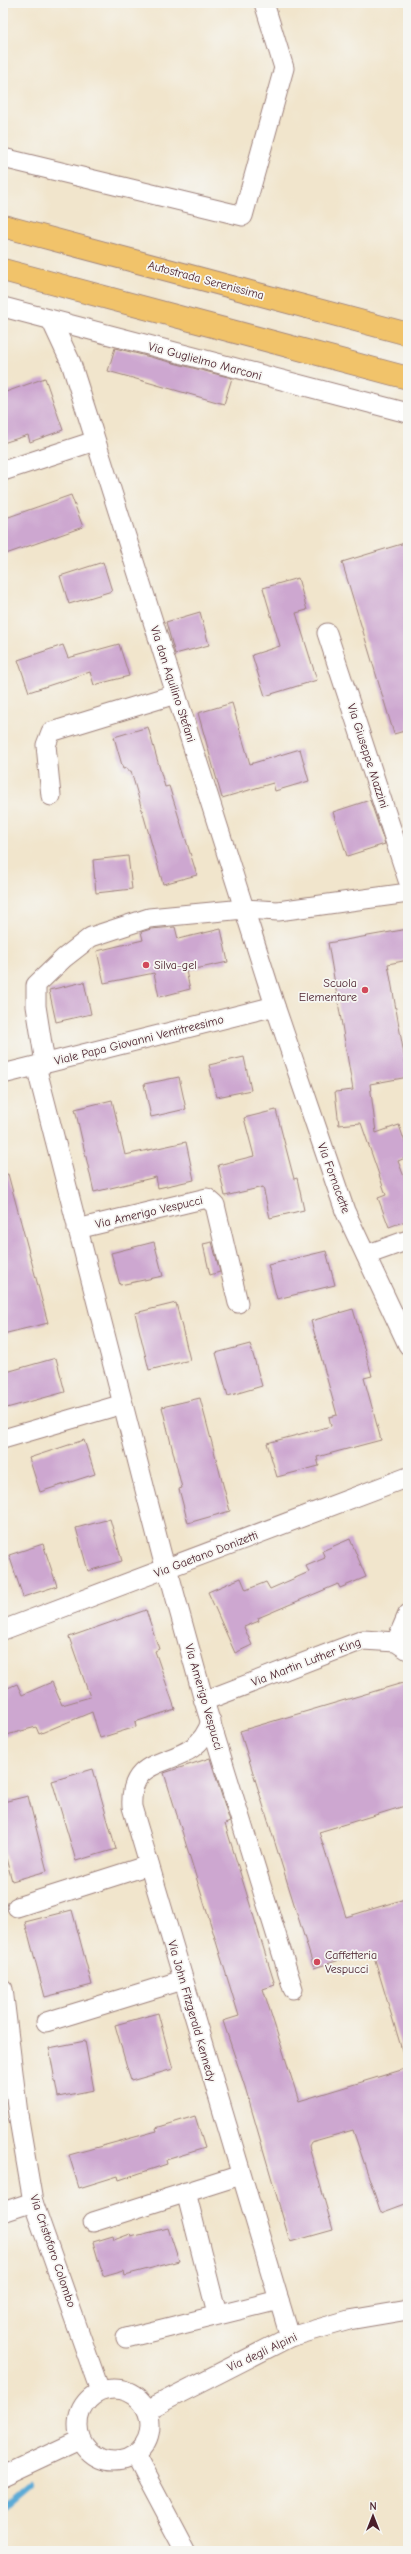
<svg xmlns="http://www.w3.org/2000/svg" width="411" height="2554" viewBox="0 0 411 2554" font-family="'Comic Neue',sans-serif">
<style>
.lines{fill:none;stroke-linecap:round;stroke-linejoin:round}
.stream{stroke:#5cabd6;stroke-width:6}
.building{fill:#cda7d0}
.minor-casing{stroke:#9e827c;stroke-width:21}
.highway-casing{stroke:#9e827c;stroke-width:24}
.minor{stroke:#fff;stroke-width:19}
.highway{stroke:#f1c36a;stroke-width:22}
.poi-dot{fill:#d1495b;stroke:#f6f6f2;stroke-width:1.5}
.labels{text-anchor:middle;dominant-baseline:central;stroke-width:3.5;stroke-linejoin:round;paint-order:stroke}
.street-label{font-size:12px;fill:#4a1f2b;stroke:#f6f6f2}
.poi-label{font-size:12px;fill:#4a1f2b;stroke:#f6f6f2;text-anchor:start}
</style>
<rect width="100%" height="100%" fill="#f6f6f2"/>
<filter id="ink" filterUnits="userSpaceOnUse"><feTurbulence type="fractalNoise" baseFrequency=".025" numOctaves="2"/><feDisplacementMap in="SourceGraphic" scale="8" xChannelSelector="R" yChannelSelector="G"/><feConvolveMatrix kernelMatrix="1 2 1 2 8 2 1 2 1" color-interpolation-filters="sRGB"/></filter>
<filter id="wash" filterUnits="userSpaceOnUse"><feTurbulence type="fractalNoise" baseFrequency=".012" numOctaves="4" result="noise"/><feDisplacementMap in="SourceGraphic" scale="16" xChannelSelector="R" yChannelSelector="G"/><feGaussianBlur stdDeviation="0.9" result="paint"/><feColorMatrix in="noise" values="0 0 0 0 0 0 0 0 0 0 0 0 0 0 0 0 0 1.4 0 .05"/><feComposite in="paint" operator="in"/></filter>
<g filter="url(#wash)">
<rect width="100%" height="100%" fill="#f1e5cc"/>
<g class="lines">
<polyline class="stream" points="3,2507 30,2484"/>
</g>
<g id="blocks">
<g class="building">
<polygon points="115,348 232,378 224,404 108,371"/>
<polygon points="45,378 63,430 30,442 28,435 3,443 3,393"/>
<polygon points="71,495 83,527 3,555 3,519"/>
<polygon points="408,542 408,730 394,734 342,562"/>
<polygon points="103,562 112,591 69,604 60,576"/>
<polygon points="298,578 307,610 296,613 317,680 265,696 252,655 280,646 263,588"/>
<polygon points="200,612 209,645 175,654 166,622"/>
<polygon points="119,644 129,676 94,685 90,672 29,692 18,660 63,645 68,658"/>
<polygon points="232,703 250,764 300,749 309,781 275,791 273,783 222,798 198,713"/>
<polygon points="148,727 165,787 169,786 197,875 163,884 131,771 128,771 127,768 123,769 114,737"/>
<polygon points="370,800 385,844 347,856 333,812"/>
<polygon points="128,856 132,889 96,893 93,860"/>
<polygon points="175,927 178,939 221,929 228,962 186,971 190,989 159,997 154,973 104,983 97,951 143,940 141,932 151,929"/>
<polygon points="408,929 408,960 388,964 408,1077 370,1084 376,1133 399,1125 408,1151 408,1157 398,1161 408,1187 408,1220 389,1227 378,1198 386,1195 361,1123 339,1125 335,1092 353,1090 328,943"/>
<polygon points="84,982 91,1014 56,1022 49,990"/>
<polygon points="244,1057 251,1090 217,1097 209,1065"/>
<polygon points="179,1077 186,1109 151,1117 144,1084"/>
<polygon points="112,1100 125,1155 186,1142 194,1180 158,1188 156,1177 94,1192 75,1109"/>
<polygon points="276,1110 294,1179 297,1178 304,1210 270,1218 263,1187 225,1196 218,1165 254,1156 244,1118"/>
<polygon points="8,1174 48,1323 3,1334 3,1175"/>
<polygon points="154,1242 163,1276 120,1285 111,1253"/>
<polygon points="212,1242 220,1272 210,1275 203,1244"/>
<polygon points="326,1251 335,1285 277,1299 268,1265"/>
<polygon points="176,1303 190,1360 149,1370 135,1313"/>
<polygon points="353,1309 372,1376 364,1378 381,1440 317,1457 319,1466 277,1477 267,1443 331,1426 329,1417 337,1415 311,1321"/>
<polygon points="250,1344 262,1386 228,1396 216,1353"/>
<polygon points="56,1358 65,1392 3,1409 3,1373"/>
<polygon points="200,1398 230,1511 188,1523 179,1489 182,1488 162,1407"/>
<polygon points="84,1440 95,1474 40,1492 29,1458"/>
<polygon points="110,1519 122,1561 88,1571 76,1528"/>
<polygon points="350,1539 366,1577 340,1588 338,1584 258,1618 259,1621 244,1627 252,1645 235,1653 208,1592 241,1578 246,1590 266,1582 270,1589 309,1572 306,1566 325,1558 322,1551"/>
<polygon points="43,1544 57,1586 23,1597 9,1555"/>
<polygon points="146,1610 159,1649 155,1651 175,1709 135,1722 136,1727 100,1738 92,1712 39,1734 36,1727 3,1736 3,1690 17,1684 22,1695 52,1682 62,1705 90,1697 69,1637"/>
<polygon points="406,1682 408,1691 408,1805 319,1832 346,1917 408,1898 408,2056 404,2057 372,1950 314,1968 240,1731"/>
<polygon points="210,1758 230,1822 225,1824 275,1985 263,1989 299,2101 408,2068 408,2203 381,2213 353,2130 311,2142 309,2146 333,2230 290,2242 245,2087 223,2021 239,2016 164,1773"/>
<polygon points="93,1769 116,1849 76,1861 52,1781"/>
<polygon points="28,1796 47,1871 12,1881 3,1847 3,1802"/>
<polygon points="72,1910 92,1985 45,1997 25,1922"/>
<polygon points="158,2013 173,2069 131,2081 115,2025"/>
<polygon points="85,2041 94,2090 58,2097 49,2048"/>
<polygon points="195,2116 205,2148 166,2160 167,2164 119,2180 118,2176 79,2188 69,2155 157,2131 156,2128"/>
<polygon points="168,2228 179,2261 125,2275 124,2270 103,2276 93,2242 113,2236 114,2240 130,2234 131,2237"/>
</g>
</g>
</g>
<g filter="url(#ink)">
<use href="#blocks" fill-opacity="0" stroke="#9e827c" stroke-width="1"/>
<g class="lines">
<defs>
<g id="minor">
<polyline points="3,158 243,216 284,68 264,3"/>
<polyline points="3,307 408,413"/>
<polyline points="51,320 71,363 275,1006 345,1211 408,1345"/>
<polyline points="3,471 95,441"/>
<polyline points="327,633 408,880"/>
<polyline points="51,796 46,745 51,732 176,694"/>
<polyline points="45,1063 36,1006 36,985 64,958 91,937 149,918 244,909 278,911 408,893"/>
<polyline points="36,1066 162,1556 171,1581 204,1701 293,1989"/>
<polyline points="3,1074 275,1006"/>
<polyline points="77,1229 207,1198 215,1205 238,1303"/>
<polyline points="366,1255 408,1240"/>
<polyline points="3,1439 123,1404"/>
<polyline points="3,1630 408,1477"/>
<polyline points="396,1642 408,1614"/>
<polyline points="204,1701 363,1640 396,1642 408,1650"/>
<path d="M211,1721C194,1776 128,1744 132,1807L290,2337"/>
<polyline points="17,1907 149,1865"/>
<polyline points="3,1989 18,2114 33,2202 100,2391"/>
<polyline points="46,2022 183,1980"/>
<polyline points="186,2192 217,2314"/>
<polyline points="3,2212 33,2202"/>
<polyline points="93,2222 241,2175"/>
<polyline points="126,2338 279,2300"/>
<circle cx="114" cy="2425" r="36"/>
<polyline points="147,2410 290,2337 349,2320 408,2310"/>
<polyline points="135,2455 186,2551"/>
<polyline points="3,2476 80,2440"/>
</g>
<g id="highway">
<polyline points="3,226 408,334"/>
<polyline points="3,270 408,378"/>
</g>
</defs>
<use href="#minor" class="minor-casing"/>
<use href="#highway" class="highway-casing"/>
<use href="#minor" class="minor"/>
<use href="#highway" class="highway"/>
</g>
</g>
<g class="poi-dot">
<circle cx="146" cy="965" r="4"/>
<circle cx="365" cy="990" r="4"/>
<circle cx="317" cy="1962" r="4"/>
</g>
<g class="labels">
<g class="street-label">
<text transform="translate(206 280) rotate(15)">Autostrada Serenissima</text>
<text transform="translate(205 361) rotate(15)">Via Guglielmo Marconi</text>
<text transform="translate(173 684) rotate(72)">Via don Aquilino Stefani</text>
<text transform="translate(368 756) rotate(72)">Via Giuseppe Mazzini</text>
<text transform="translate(139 1040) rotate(-14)">Viale Papa Giovanni Ventitreesimo</text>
<text transform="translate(334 1178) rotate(70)">Via Fornacette</text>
<text transform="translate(149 1212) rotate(-13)">Via Amerigo Vespucci</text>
<text transform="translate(206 1554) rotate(-21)">Via Gaetano Donizetti</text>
<text transform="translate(306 1662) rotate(-21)">Via Martin Luther King</text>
<text transform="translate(204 1697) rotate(74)">Via Amerigo Vespucci</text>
<text transform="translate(192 2011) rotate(74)">Via John Fitzgerald Kennedy</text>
<text transform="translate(53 2251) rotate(71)">Via Cristoforo Colombo</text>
<text transform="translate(262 2352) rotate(-25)">Via degli Alpini</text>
</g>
<g class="poi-label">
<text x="154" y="965">Silva-gel</text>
<text x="357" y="983" text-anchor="end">Scuola<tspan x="357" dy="14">Elementare</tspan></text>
<text x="325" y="1955">Caffetteria<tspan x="325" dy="14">Vespucci</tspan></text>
</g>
</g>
<rect width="411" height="2554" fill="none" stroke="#f6f6f2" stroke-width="16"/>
<g transform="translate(373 2516)" stroke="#f6f6f2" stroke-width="3" paint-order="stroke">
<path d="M0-3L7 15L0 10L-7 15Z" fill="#4a1f2b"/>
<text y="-6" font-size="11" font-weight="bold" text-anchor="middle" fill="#4a1f2b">N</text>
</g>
</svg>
